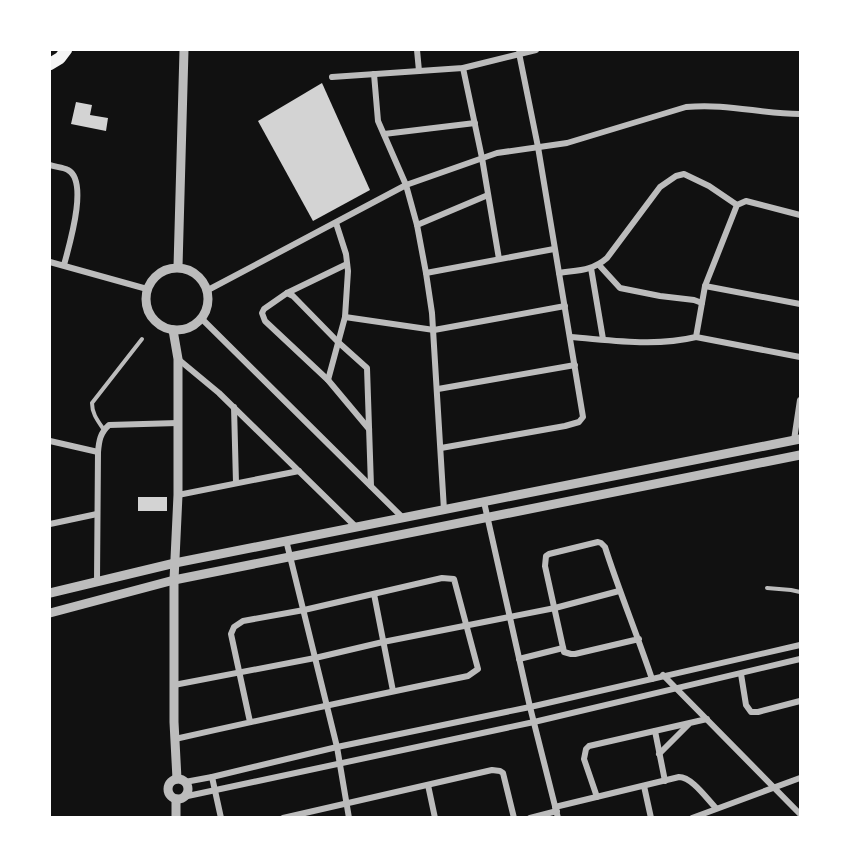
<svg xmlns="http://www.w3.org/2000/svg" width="850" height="867" viewBox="0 0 850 867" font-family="'PT Serif',serif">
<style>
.building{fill:#d3d3d3}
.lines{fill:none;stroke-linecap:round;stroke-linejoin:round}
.service{stroke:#bcbcbc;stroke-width:4}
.minor{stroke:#bcbcbc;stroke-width:6}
.tertiary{stroke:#bcbcbc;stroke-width:9}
.trunk{stroke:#f5f5f5;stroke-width:12}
</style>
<rect width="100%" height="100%" fill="#111"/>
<g class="building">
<polygon points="322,83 370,190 313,221 258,121"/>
<polygon points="76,102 92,105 90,115 108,118 106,131 71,124"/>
<rect x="138" y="497" width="29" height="14"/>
</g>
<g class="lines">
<g class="service">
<path d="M104,430C98,421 92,414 92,403L142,339"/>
<polyline points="767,588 791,590 800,592"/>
</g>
<g class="minor">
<polyline points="417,50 419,71"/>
<polyline points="463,68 482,158 499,259"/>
<polyline points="374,74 378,121 406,185 417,225 426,273 432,313 444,510"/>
<polyline points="332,77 463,68 536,50"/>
<polyline points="384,134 475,123"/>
<path d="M50,165C55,167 63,167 68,170C89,181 69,246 64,265"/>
<polyline points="417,225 488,195"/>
<polyline points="50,262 147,289"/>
<polyline points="347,264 287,293 264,309 262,313 265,321 328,380 369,429"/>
<polyline points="599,265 620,288 660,296 694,300 702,303"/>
<polyline points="591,268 603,339"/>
<polyline points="426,273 554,249"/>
<path d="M559,273C578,270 592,271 607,258L660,187L676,176L684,174L709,186L737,205"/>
<polyline points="705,286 800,304"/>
<path d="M208,290L406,185L497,153L567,143L686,107C727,103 761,114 800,114"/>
<polyline points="287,293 293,296 338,342 367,368 371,486"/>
<polyline points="345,317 434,330 565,306"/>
<polyline points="202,319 403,518"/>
<path d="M570,337C611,340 655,347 696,337L705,286L737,205L746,201L800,215"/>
<polyline points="696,337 800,357"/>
<polyline points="178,359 219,393 356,527"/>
<polyline points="328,380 345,317 348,271 346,254 336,223"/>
<polyline points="438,389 575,365"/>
<polyline points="234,407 236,483"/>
<polyline points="794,440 800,400"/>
<polyline points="50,441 98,452"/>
<polyline points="441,448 565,426 579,422 583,417 538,147 519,53"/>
<polyline points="178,495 299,471"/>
<polyline points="484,502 530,707 558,818"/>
<polyline points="50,524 97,514"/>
<polyline points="286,540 337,747 349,818"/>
<path d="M97,581L98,452C99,441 100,433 109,425L178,423"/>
<polyline points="374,594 393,691"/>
<path d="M639,639L575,654H571L564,652L545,566L546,556L549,554L598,542L601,543L605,547C619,591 637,634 652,679"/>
<polyline points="519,659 563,648"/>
<polyline points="741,674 746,705 751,712 758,712 800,701"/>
<polyline points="663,675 800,814"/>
<polyline points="174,685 315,658 383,642 555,608 619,591"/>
<polyline points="655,731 665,781"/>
<path d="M175,739C273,717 370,696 468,676L478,669L454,579L442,578L304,610L243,621L234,627L231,634L250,722"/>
<polyline points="659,754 688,725"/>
<polyline points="212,777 221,818"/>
<polyline points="185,782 212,777 337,747 530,707 800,645"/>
<polyline points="428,785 435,818"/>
<polyline points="644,786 651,818"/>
<polyline points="183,797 534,722 800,659"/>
<polyline points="597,797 584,759 586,749 589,746 707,719"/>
<path d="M555,807L679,777C692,777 707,799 716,808"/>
<polyline points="283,818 492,770 500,771 503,773 514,818"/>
<polyline points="530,818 557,811"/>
<polyline points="692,818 800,778"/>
</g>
<g class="tertiary">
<polyline points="178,267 184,50"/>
<circle cx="177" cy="299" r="31"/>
<polyline points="173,330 178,359 178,495 174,580 174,722 177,779"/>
<polyline points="50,593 175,563 800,439"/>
<polyline points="50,613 174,580 800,455"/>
<circle cx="178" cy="789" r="10"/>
<polyline points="176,818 176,799"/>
</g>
<polyline class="trunk" points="50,64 60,58 66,50"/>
</g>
<rect width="850" height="867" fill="none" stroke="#ffffff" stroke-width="102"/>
</svg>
